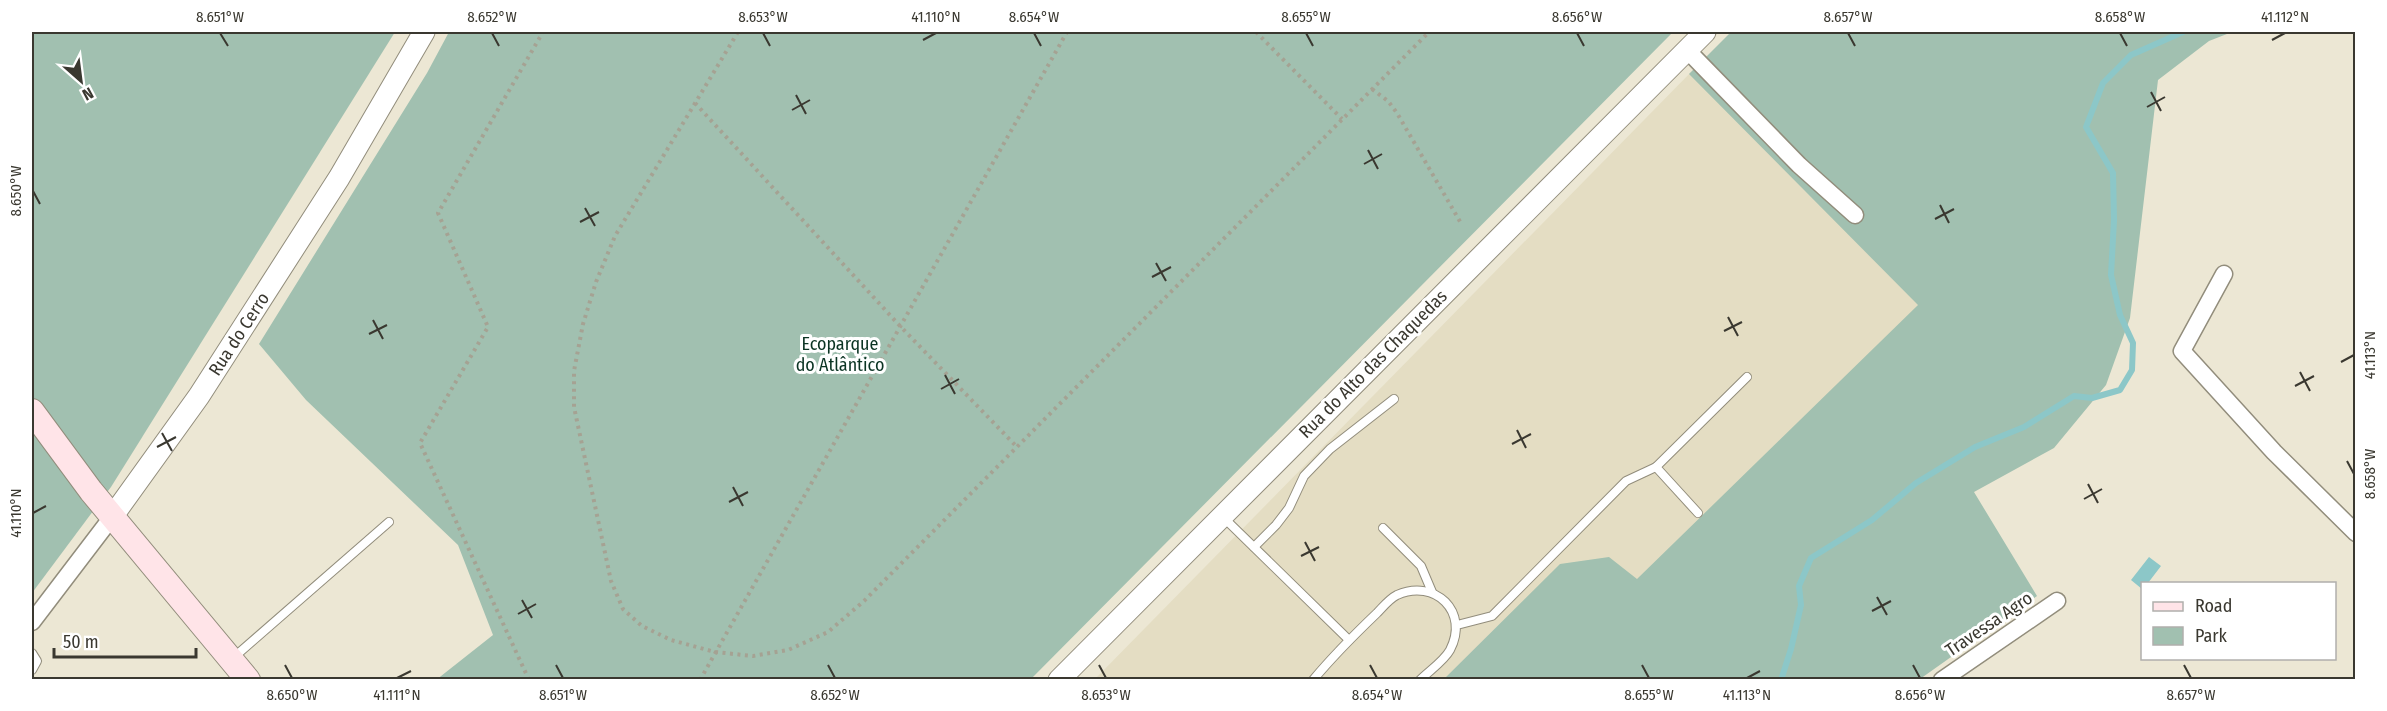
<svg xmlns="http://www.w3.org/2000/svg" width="2387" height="711" viewBox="0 0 2387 711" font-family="'Fira Sans Condensed',sans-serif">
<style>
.built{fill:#e4ddc3}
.green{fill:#a1c0b0}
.water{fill:#8cc7c8}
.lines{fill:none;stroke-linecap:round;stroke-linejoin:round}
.stream{stroke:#8cc7c8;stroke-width:6}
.service-casing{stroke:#928d7c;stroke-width:10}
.minor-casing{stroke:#928d7c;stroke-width:19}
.tertiary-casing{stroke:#928d7c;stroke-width:23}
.secondary-casing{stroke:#928d7c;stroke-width:26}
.path{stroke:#a5a293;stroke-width:4;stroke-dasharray:3 4.5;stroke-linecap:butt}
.service{stroke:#fff;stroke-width:8}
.minor{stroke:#fff;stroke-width:16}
.tertiary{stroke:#fff;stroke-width:21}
.secondary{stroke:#ffe4e8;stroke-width:24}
.ticks{fill:none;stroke:#3a3830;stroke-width:2}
.labels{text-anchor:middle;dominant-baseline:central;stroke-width:6;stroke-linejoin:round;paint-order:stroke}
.street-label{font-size:18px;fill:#3a3830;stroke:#fff}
.park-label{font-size:18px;fill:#0b3423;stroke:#fff}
.neatline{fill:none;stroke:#3a3830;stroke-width:2}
.ticks-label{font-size:15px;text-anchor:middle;fill:#3a3830}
</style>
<rect width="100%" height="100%" fill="#ece7d4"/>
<polygon class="built" points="1695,68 1927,301 1543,679 1094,680"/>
<g class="green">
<polygon points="32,32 395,32 111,487 32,593"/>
<polygon points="449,32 1673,32 1031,679 436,680 493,635 458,545 306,400 259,344 427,73"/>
<polygon points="1731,32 2232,32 2209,41 2158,80 2130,318 2106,385 2054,448 1974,492 2037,596 1920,679 1443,680 1560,564 1609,557 1637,579 1918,305 1689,74"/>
</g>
<polygon class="water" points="2149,557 2161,566 2148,583 2142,584 2142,589 2131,580"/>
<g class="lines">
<polyline class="stream" points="1781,680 1791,649 1801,605 1799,586 1811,558 1872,520 1916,483 1975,447 2024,427 2074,396 2092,398 2120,390 2132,370 2133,343 2120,315 2111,275 2114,220 2113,173 2086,127 2103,83 2131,55 2183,32"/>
<defs>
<g id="service">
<polyline points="1656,467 1698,513"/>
<polyline points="1223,517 1349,640"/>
<polyline points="1383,528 1421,566 1432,592"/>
<polyline points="1254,547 1276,525 1289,508 1304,476 1330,449 1394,399"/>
<polyline points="1457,625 1492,616 1626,481 1656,467 1747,377"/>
<polyline points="32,653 37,661 32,670"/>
<polyline points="233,658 389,522"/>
<path d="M1313,680C1333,656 1354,635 1377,613C1383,607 1389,599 1397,595C1435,578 1470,612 1450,650C1444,661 1429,671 1420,680"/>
</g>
<g id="minor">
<polyline points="1687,50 1799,165 1855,215"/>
<polyline points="2224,274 2182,351 2274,452 2356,533"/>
<polyline points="32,622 112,517"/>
<polyline points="1942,680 2057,601"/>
</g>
<g id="tertiary">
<polyline points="112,517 199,396 339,178 424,32"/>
<polyline points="1059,680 1705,32"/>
</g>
<polyline id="secondary" points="32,411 91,491 248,680"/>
</defs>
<use href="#service" class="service-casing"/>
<use href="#minor" class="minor-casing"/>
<use href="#tertiary" class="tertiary-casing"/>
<use href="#secondary" class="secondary-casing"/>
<g class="path">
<polyline points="738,32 615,236 596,282 583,324 574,371 574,407 611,581 623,609 642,626 671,640 715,652 753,656 788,650 828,632 864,601 1429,32"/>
<polyline points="1256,32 1342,119"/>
<polyline points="1372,89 1388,101 1397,113 1462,225"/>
<polyline points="695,103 900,326 1017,447"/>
<polyline points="529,680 420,443 488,327 438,213 543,32"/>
<polyline points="700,680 1067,32"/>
</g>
<use href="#service" class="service"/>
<use href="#minor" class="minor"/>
<use href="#tertiary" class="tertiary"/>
<use href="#secondary" class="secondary"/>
</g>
<path class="ticks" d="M220,33L228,46M492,33L499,46M763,33L770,46M1034,33L1041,46M1306,33L1313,46M1577,33L1584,46M1848,33L1855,46M2120,33L2127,46M923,40L936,33M2272,40L2285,33M2151,92L2161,111M796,95L806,114M2147,107L2165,97M792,110L810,100M1368,150L1378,169M1364,164L1382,154M33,191L40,204M1940,205L1949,223M585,208L595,226M1935,219L1954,209M580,222L599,212M1156,263L1166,281M1152,277L1171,267M1728,317L1738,336M373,320L383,339M1724,331L1742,322M369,334L387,325M2341,362L2354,355M2300,372L2310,391M945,375L955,394M2295,386L2314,376M941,389L959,379M1517,430L1526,448M162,433L172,451M1512,444L1531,434M157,447L176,437M2347,461L2354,474M2088,484L2098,503M733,487L743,506M2084,499L2102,489M729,502L748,492M33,513L46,506M1305,542L1315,561M1301,556L1319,547M1877,597L1887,615M522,600L532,618M1872,611L1891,601M518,614L536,604M285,665L292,678M556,665L563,678M828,665L835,678M1099,665L1106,678M1370,665L1377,678M1642,665L1649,678M1913,665L1920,678M2184,665L2191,678M397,678L411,671M1747,678L1760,671"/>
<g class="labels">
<g class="street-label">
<text transform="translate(239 334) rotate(-57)">Rua do Cerro</text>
<text transform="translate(1373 364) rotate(-45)">Rua do Alto das Chaquedas</text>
<text transform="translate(1989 624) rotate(-34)">Travessa Agro</text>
</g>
<g class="park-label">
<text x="840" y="344">Ecoparque<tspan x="840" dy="21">do Atlântico</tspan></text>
</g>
</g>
<rect width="2387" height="711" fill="none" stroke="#ffffff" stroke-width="66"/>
<rect x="2141" y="582" width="195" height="78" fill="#ffffff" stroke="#b0afac" stroke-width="1.5"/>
<rect x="2153" y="602" width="30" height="9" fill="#ffe4e8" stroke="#b0afac" stroke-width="1.5"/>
<text x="2195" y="612" font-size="18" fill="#3a3830">Road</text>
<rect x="2153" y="627" width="30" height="18" fill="#a1c0b0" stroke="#b0afac" stroke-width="1.5"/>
<text x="2195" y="642" font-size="18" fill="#3a3830">Park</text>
<g transform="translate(81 81) rotate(152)" stroke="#ffffff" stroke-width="4.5" paint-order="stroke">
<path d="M0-4.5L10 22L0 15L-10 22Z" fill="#3a3830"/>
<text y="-9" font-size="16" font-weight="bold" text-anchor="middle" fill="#3a3830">N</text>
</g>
<path d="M54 648v9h142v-9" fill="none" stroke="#3a3830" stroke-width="3"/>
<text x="63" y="648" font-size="18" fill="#3a3830" stroke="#ffffff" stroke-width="4.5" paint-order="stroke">50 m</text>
<rect x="33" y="33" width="2321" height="645" class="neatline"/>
<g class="ticks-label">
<text x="220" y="22">8.651°W</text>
<text x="492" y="22">8.652°W</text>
<text x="763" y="22">8.653°W</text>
<text x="936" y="22">41.110°N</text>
<text x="1034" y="22">8.654°W</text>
<text x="1306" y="22">8.655°W</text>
<text x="1577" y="22">8.656°W</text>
<text x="1848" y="22">8.657°W</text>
<text x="2120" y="22">8.658°W</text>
<text x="2285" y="22">41.112°N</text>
<text transform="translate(16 191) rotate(-90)" y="5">8.650°W</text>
<text transform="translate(2370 355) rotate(-90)" y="5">41.113°N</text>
<text transform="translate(2370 474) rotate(-90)" y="5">8.658°W</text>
<text transform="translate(16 513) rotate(-90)" y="5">41.110°N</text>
<text x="292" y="700">8.650°W</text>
<text x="397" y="700">41.111°N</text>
<text x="563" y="700">8.651°W</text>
<text x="835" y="700">8.652°W</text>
<text x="1106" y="700">8.653°W</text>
<text x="1377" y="700">8.654°W</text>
<text x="1649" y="700">8.655°W</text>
<text x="1747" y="700">41.113°N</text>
<text x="1920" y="700">8.656°W</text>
<text x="2191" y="700">8.657°W</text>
</g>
</svg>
